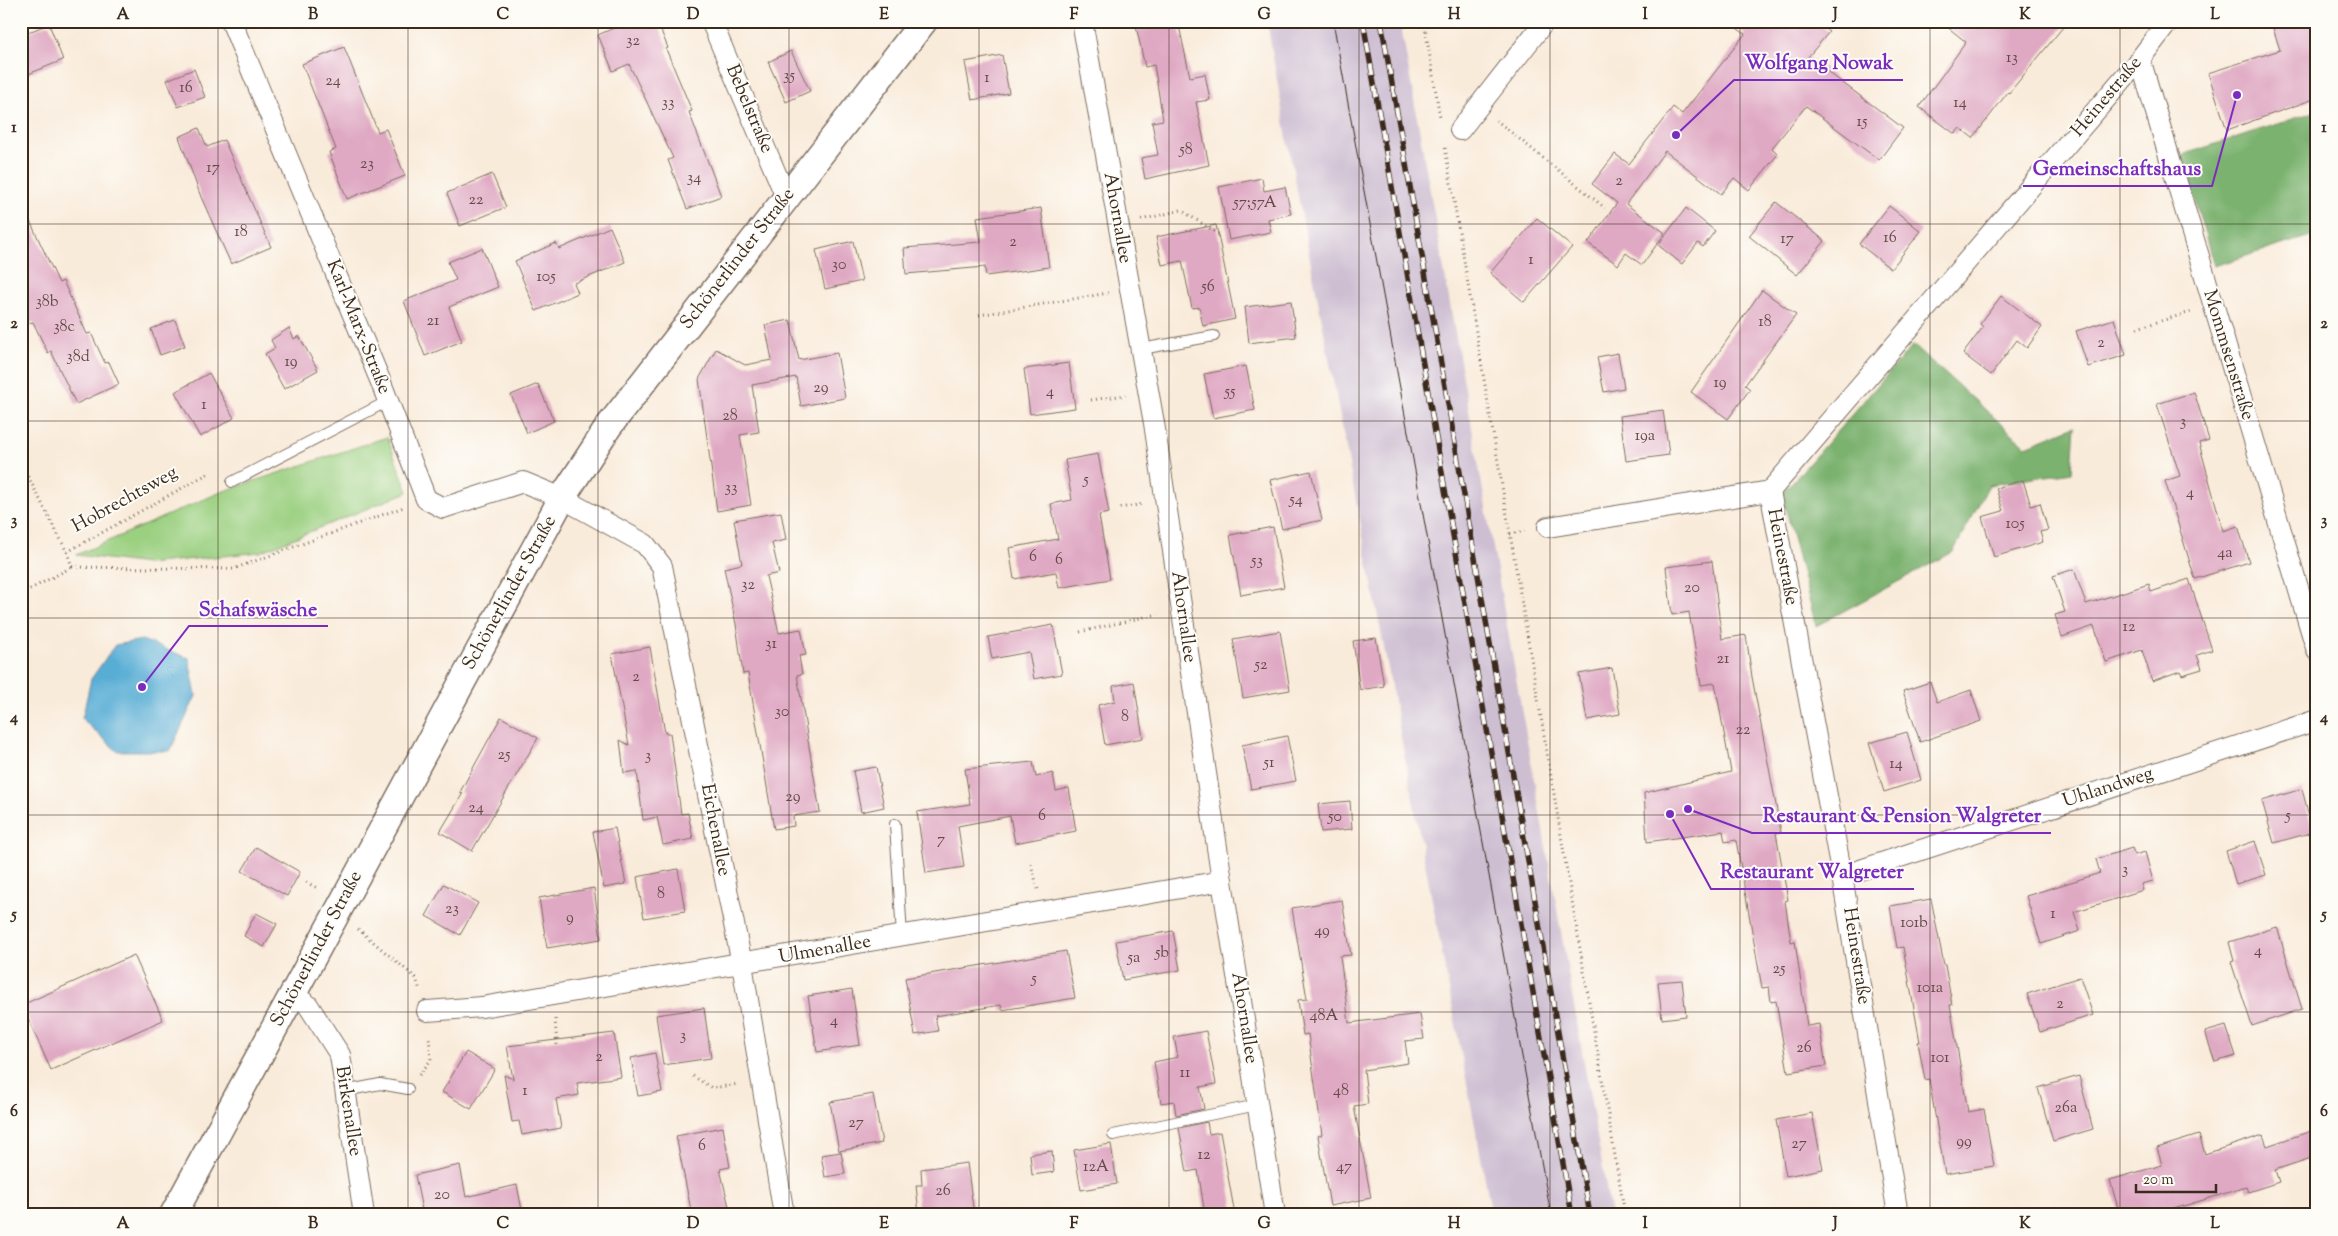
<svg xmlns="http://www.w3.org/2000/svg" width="2338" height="1236" viewBox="0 0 2338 1236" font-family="'Sorts Mill Goudy',serif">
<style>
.industrial{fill:#cdbed2}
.green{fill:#9bd081;stroke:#6b7d50}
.forest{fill:#7cb26f;stroke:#5c6e46}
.water{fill:#59add5;stroke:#4a6c7a}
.building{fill:#dfa8c3}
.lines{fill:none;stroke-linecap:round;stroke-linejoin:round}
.service-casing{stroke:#7e6e60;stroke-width:12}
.minor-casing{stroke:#7e6e60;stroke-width:22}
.tertiary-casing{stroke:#7e6e60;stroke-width:29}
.path{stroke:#7e6e60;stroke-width:3;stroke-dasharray:1 4;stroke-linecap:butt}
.service{stroke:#fff;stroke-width:10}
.minor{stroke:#fff;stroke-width:20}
.tertiary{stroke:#fff;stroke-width:26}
.tram{stroke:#3b2a1e;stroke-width:1}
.rail-casing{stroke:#3b2a1e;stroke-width:5.5}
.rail{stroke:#fdfcf7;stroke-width:4;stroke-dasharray:11;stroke-linecap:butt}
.grid{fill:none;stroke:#3b2a1e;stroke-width:1;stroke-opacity:0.55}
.labels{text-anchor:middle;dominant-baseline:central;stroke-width:4;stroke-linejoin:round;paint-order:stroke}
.number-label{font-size:16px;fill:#644a47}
.street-label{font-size:19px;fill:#3b2a1e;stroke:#fdfcf7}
.leader{fill:none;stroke:#7b2cbf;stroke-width:2}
.callout-dot{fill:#7b2cbf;stroke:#fdfcf7;stroke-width:2}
.callout-label{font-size:20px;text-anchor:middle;font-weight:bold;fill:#7b2cbf;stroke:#fdfcf7;stroke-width:4;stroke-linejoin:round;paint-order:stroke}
.neatline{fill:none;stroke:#3b2a1e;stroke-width:2}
.grid-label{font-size:16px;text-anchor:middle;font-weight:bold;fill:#3b2a1e}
</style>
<rect width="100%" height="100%" fill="#fdfcf7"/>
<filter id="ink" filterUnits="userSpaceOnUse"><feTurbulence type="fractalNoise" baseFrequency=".02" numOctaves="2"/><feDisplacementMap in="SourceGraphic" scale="10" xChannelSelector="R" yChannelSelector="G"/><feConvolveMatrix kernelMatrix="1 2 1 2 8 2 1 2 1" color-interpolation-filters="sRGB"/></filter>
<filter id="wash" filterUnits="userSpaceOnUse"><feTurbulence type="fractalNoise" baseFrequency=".0096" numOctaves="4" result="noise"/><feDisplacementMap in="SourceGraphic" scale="20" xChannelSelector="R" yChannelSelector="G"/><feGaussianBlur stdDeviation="1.12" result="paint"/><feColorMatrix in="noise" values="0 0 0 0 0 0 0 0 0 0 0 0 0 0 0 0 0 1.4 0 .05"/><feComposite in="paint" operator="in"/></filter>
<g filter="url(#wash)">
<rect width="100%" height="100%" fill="#f9ebda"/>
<polygon class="industrial" points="1267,21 1400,21 1611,1215 1492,1215 1285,127"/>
<polygon class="green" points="387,437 408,492 260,552 147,564 76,555 221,492"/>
<g class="forest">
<polygon points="2317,111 2317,234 2214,266 2182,155"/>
<polygon points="1913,345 2026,446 2075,426 2072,472 1989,485 1953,552 1816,626 1782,494"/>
</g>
<polygon class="water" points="142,640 189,658 196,696 170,751 117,751 82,719 91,679 115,645"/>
<g id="blocks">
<g class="building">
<polygon points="614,21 657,21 668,48 666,49 692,111 689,112 721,196 687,209 668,160 673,158 629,64 613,71 598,35 616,27"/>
<polygon points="1135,21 1178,21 1190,77 1205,74 1210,100 1196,102 1209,165 1145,179 1141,158 1158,155 1152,122 1163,120 1154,65 1145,67"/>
<polygon points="1727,21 1815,21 1829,32 1808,57 1903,128 1879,160 1806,106 1772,148 1778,154 1749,190 1734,178 1721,194 1665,151 1626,204 1665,233 1642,265 1626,253 1618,265 1588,243 1617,203 1592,184 1615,154 1629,164 1673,107 1682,114 1745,34"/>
<polygon points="1940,21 2068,21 2009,93 2008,92 1973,138 1960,128 1955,134 1919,107 1966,42"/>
<polygon points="2292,21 2317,21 2317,98 2227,130 2208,73 2280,50 2273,28"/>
<polygon points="49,24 63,60 21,77 21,35"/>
<polygon points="344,47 378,132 386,129 405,176 347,199 329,152 336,149 302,64"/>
<polygon points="791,51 810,91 786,102 768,62"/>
<polygon points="1002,55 1009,93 972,100 965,62"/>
<polygon points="194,69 205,97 178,107 167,80"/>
<polygon points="199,128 207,147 224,140 271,247 231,264 201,197 179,137"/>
<polygon points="492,174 506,207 460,226 447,193"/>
<polygon points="1262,178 1264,191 1285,187 1291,214 1268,219 1271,232 1229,240 1219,187"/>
<polygon points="21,202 59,283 63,281 87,334 91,333 105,363 109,362 119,384 76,404 51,351 48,353 33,322 29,323 21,307"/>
<polygon points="1776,202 1825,241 1797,275 1749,236"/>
<polygon points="1889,206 1921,231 1891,269 1859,244"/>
<polygon points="1041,208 1049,267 986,276 985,267 906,274 904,248 981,242 977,217"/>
<polygon points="1686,208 1715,231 1703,247 1698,243 1682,264 1658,245"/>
<polygon points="1537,218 1572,247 1524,302 1490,273"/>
<polygon points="1216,225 1235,319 1203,326 1199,307 1192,308 1182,261 1162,265 1156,237"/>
<polygon points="610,227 625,262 574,283 578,293 536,311 515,261 556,243 559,249"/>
<polygon points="853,241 862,281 825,289 816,250"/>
<polygon points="482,248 498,287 449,307 462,341 425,356 404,301 456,280 448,262"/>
<polygon points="1762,290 1796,315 1745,385 1750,389 1728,419 1691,392"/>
<polygon points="2001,296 2042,327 2027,348 2017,340 1991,375 1963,354 1983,327 1980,324"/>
<polygon points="1291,301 1296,337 1249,343 1245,307"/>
<polygon points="2114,319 2126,355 2088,367 2076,331"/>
<polygon points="175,320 185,346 160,355 151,329"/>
<polygon points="790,320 799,360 837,353 845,398 801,406 796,377 752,385 759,432 740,435 751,505 717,511 699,379 716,349 745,365 772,360 765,325"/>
<polygon points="289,328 294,339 299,336 318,370 284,389 265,354 275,348 271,340"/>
<polygon points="1618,353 1624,388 1604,392 1597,357"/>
<polygon points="1069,363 1075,408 1030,414 1024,369"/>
<polygon points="1246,366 1255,410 1213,418 1204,374"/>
<polygon points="209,373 234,418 200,437 175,392"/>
<polygon points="538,384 554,421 527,433 511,395"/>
<polygon points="2194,392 2209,440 2199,443 2223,531 2238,526 2249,562 2195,579 2165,481 2180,476 2157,404"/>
<polygon points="1663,410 1669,455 1626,461 1620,416"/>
<polygon points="1098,454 1109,513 1099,515 1110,579 1059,588 1056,572 1014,579 1009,548 1058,539 1051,504 1072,500 1065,460"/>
<polygon points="1311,471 1322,520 1282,529 1270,480"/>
<polygon points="2023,480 2031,506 2040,503 2048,530 2040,532 2043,542 1994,557 1982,517 2003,511 1996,488"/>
<polygon points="781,512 786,540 772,543 779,573 766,576 779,633 801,629 806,655 799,656 802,674 797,675 820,812 793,816 794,826 774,829 748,673 743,674 736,624 724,568 742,564 734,520"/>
<polygon points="1273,527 1284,587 1241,595 1230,535"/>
<polygon points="1712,561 1722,639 1746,635 1752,677 1781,832 1776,833 1788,900 1785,901 1791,942 1795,941 1807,1026 1819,1024 1826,1066 1788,1072 1776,1001 1771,1002 1769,987 1762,988 1736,840 1725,842 1723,831 1647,842 1644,793 1731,772 1715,683 1701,685 1689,612 1672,615 1666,567"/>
<polygon points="2074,569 2086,604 2149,584 2151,592 2189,579 2212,650 2197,655 2202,669 2182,675 2180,671 2152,681 2142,650 2106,662 2094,626 2062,637 2055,615 2065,612 2053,576"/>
<polygon points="1053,625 1062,674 1034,679 1029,652 992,659 988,637"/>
<polygon points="1280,631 1290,690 1243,698 1233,639"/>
<polygon points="1376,638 1384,686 1360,690 1353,641"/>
<polygon points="650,647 665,733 670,733 681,814 688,813 693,839 663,845 657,817 643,820 637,771 624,773 620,740 629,745 612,654"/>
<polygon points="1612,668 1620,714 1587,720 1579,674"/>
<polygon points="1134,682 1143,738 1105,745 1098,705 1115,701 1113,686"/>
<polygon points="1930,682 1937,702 1971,690 1981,721 1920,742 1903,691"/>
<polygon points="501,717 538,738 472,851 440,832 463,793 460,792"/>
<polygon points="1907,732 1921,780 1884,792 1869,743"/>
<polygon points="1287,736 1296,781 1251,789 1242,745"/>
<polygon points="1033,762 1036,777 1053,773 1056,791 1069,788 1076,831 1015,843 1010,816 958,826 964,867 926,873 917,812 970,804 965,769"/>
<polygon points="876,767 884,807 861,812 853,771"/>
<polygon points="2302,789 2313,832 2274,843 2262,801"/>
<polygon points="1350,801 1352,829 1321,832 1318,804"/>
<polygon points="615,828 626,884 604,888 593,832"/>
<polygon points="2255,841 2266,875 2236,884 2226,851"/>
<polygon points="256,847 300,872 287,896 242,871"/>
<polygon points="2132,848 2135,855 2145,852 2153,881 2141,884 2143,890 2074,912 2080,931 2041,944 2026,896 2100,873 2096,859"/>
<polygon points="678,869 685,911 644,918 637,877"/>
<polygon points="444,884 478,903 460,935 426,916"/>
<polygon points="594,888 601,939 547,948 539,898"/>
<polygon points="1931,899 1944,965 1945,965 1952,1005 1950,1005 1968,1112 1984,1109 1994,1166 1945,1174 1929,1079 1925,1080 1918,1042 1920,1042 1903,947 1897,948 1890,906"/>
<polygon points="1342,900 1351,955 1340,956 1349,1023 1420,1014 1424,1039 1405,1041 1408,1063 1364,1070 1368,1104 1354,1106 1371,1198 1330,1206 1318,1136 1322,1135 1308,1034 1303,1035 1298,1000 1307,999 1292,908"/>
<polygon points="256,913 277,924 264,947 244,936"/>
<polygon points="2277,927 2302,1009 2252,1026 2231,962 2234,961 2229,942"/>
<polygon points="1173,931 1180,970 1123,980 1116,941"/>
<polygon points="1066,951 1075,998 1002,1010 1001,1005 935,1016 938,1031 915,1035 905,978"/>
<polygon points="134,955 163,1020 51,1070 22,1005"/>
<polygon points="2080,977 2093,1015 2040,1032 2027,994"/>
<polygon points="1682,980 1686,1016 1662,1019 1658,982"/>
<polygon points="852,989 860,1045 817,1052 808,996"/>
<polygon points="704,1008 711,1058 663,1065 656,1015"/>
<polygon points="2226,1026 2236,1056 2215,1062 2205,1032"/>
<polygon points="1206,1031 1216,1084 1200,1087 1204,1109 1176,1115 1174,1101 1161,1103 1154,1062 1178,1057 1174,1037"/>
<polygon points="614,1033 621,1077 577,1083 579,1095 556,1099 561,1128 522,1135 519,1121 512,1122 504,1075 513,1079 507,1046"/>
<polygon points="466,1052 495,1069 471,1109 442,1092"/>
<polygon points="655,1053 662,1092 638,1096 631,1058"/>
<polygon points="2079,1076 2093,1129 2053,1141 2038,1088"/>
<polygon points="873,1094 882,1143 839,1151 830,1102"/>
<polygon points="1812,1113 1823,1169 1786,1176 1776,1120"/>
<polygon points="1207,1122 1209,1134 1220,1132 1235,1215 1205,1215 1198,1170 1187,1172 1179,1128"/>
<polygon points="723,1127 730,1167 720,1169 731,1215 692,1215 676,1136"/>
<polygon points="2317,1129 2317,1156 2275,1170 2279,1182 2248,1192 2246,1187 2154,1215 2120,1215 2110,1180 2162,1165 2157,1148 2199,1135 2205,1154 2263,1135 2267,1146"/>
<polygon points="1111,1144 1117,1184 1081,1190 1074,1150"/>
<polygon points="1052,1151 1054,1172 1032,1175 1030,1154"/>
<polygon points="841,1152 845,1174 825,1177 821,1155"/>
<polygon points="967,1163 974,1215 919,1215 916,1185 922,1185 921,1169"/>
<polygon points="460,1165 466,1197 517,1185 523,1215 423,1215 415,1175"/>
</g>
</g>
</g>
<g filter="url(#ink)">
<use href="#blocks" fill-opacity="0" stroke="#7e6e60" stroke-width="1"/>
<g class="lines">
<defs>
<g id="service">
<polyline points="1141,349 1214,336"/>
<polyline points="232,482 388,401"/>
<polyline points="895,824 902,936"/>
<polyline points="345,1091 380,1084 408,1089"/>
<polyline points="1113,1135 1257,1105"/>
</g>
<g id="minor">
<polyline points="231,21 380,380 426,499 443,508 523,482 562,498 645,544 662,566 742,964 784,1215"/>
<polyline points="711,21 786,197"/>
<polyline points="1082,21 1154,423 1222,881 1275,1215"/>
<polyline points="2140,59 2317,651"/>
<polyline points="1460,130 1545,21"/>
<polyline points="1548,527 1770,491"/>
<polyline points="1842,876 2317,720"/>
<polyline points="293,994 308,1005 340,1055 364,1215"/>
<polyline points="427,1011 482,1007 1222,881"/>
<polyline points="1898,1215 1842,876 1770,491 2140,59 2169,21"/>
</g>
<polyline id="tertiary" points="173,1215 562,498 609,426 924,21"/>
</defs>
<use href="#service" class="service-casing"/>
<use href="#minor" class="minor-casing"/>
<use href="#tertiary" class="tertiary-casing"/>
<g class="path">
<polyline points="1424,21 1440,117"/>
<polyline points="1496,120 1605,208"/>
<polyline points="1445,148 1625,1215"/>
<polyline points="1141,220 1181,210 1220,235"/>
<polyline points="979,315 1108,293"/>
<polyline points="2137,328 2191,312"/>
<polyline points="1091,400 1126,395"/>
<polyline points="21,463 67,552 72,567"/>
<polyline points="1120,508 1143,504"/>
<polyline points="1510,534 1525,531"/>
<polyline points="67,552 211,472"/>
<polyline points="72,567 233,569 404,507"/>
<polyline points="21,594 72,567"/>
<polyline points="1080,632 1158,614"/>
<polyline points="1031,864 1038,889"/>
<polyline points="306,882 319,889"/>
<polyline points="358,929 416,978 420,990"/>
<polyline points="555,1019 557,1045"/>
<polyline points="419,1075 431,1060 429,1035"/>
<polyline points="693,1076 712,1088 739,1084"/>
</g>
<use href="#service" class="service"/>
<use href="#minor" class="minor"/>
<use href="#tertiary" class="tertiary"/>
<polyline class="tram" points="1333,21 1551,1215"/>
<defs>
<g id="rail">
<polyline points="1363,21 1572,1215"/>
<polyline points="1381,21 1590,1215"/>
</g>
</defs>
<use href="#rail" class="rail-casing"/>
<use href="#rail" class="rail"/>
</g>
</g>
<path class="grid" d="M218,21V1215M408,21V1215M598,21V1215M789,21V1215M979,21V1215M1169,21V1215M1359,21V1215M1550,21V1215M1740,21V1215M1930,21V1215M2120,21V1215M21,224H2317M21,421H2317M21,618H2317M21,815H2317M21,1012H2317"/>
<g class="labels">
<g class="number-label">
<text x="633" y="41">32</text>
<text x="2012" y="58">13</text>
<text x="789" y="76">35</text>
<text x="987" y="78">1</text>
<text x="333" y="81">24</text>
<text x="186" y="88">16</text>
<text x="668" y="103">33</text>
<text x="1960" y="103">14</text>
<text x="1862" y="122">15</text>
<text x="1186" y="150">58</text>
<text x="367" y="164">23</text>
<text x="213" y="168">17</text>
<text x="694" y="178">34</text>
<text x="1619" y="181">2</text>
<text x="476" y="200">22</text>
<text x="1255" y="203">57;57A</text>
<text x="241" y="232">18</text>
<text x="1890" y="238">16</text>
<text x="1787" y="239">17</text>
<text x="1013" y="242">2</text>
<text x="1531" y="260">1</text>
<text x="839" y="265">30</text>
<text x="546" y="277">105</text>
<text x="1208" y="287">56</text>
<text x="47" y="302">38b</text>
<text x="433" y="321">21</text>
<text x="1765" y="322">18</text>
<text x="64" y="327">38c</text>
<text x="2101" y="343">2</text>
<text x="78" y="357">38d</text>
<text x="291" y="362">19</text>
<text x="1720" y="383">19</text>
<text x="821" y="388">29</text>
<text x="1050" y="392">4</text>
<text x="1230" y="392">55</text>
<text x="204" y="405">1</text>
<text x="730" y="416">28</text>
<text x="2183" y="422">3</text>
<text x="1645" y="436">19a</text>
<text x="1086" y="480">5</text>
<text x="731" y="488">33</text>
<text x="2190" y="493">4</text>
<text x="1296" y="500">54</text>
<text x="2015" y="524">105</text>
<text x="2225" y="553">4a</text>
<text x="1033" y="557">6</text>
<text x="1059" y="560">6</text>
<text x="1257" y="561">53</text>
<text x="748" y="585">32</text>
<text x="1692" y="588">20</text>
<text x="2129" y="627">12</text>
<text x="771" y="644">31</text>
<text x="1723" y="659">21</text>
<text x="1261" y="665">52</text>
<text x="636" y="677">2</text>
<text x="782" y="712">30</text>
<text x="1125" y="717">8</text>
<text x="1743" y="730">22</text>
<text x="504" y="755">25</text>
<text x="648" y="756">3</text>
<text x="1269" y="763">51</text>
<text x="1896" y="764">14</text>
<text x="793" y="797">29</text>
<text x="476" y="808">24</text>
<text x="1042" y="816">6</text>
<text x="2288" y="816">5</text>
<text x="1335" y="817">50</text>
<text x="941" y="840">7</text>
<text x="2125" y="870">3</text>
<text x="661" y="894">8</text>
<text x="452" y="909">23</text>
<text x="2053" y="914">1</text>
<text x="570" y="918">9</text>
<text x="1914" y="923">101b</text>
<text x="1322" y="931">49</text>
<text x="2258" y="951">4</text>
<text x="1162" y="953">5b</text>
<text x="1134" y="958">5a</text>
<text x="1779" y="969">25</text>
<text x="1034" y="979">5</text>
<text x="1930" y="988">101a</text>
<text x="2060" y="1004">2</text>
<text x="1324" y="1016">48A</text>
<text x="834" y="1021">4</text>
<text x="683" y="1036">3</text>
<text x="1804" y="1048">26</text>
<text x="599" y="1057">2</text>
<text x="1940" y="1058">101</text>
<text x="1185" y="1073">11</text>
<text x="525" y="1091">1</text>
<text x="1341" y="1091">48</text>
<text x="2066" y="1108">26a</text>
<text x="856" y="1123">27</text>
<text x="1964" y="1142">99</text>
<text x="1799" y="1144">27</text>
<text x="702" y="1146">6</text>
<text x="1204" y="1155">12</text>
<text x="1096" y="1167">12A</text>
<text x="1344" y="1167">47</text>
<text x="943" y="1191">26</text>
<text x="442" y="1195">20</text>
</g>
<g class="street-label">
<text transform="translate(2107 97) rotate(-50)">Heinestraße</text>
<text transform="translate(749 109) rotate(67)">Bebelstraße</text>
<text transform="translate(1117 218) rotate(80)">Ahornallee</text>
<text transform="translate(738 259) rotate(-52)">Schönerlinder Straße</text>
<text transform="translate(358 327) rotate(68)">Karl-Marx-Straße</text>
<text transform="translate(2228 355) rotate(73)">Mommsenstraße</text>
<text transform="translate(125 500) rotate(-29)">Hobrechtsweg</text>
<text transform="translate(1782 557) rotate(79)">Heinestraße</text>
<text transform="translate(510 593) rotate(-61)">Schönerlinder Straße</text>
<text transform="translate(1183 617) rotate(82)">Ahornallee</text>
<text transform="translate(2108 788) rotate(-18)">Uhlandweg</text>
<text transform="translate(715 830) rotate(79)">Eichenallee</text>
<text transform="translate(317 949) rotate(-62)">Schönerlinder Straße</text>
<text transform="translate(825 950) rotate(-10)">Ulmenallee</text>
<text transform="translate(1856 956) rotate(81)">Heinestraße</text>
<text transform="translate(1244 1018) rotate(81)">Ahornallee</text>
<text transform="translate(348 1111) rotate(81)">Birkenallee</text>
</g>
</g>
<path class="leader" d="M1676 135L1734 80H1903M2237 95L2212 186H2023M142 687L189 626H328M1688 809L1752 833H2051M1670 814L1711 889H1914"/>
<g class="callout-dot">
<circle cx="1676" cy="135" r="5"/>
<circle cx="2237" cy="95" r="5"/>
<circle cx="142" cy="687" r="5"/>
<circle cx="1688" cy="809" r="5"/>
<circle cx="1670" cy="814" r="5"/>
</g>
<g class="callout-label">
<text x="1819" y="69">Wolfgang Nowak</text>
<text x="2117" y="175">Gemeinschaftshaus</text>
<text x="258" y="616">Schafswäsche</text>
<text x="1902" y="822">Restaurant &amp; Pension Walgreter</text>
<text x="1812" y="878">Restaurant Walgreter</text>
</g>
<rect width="2338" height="1236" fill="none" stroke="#fdfcf7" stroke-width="55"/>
<path d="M2136 1184v8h80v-8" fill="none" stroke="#3b2a1e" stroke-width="2.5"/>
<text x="2143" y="1184" font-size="15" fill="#3b2a1e" stroke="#fdfcf7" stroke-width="4" paint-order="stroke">20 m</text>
<rect x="28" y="28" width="2282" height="1180" class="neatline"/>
<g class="grid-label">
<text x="123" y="19">A</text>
<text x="313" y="19">B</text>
<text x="503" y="19">C</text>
<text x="693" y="19">D</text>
<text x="884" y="19">E</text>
<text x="1074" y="19">F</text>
<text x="1264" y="19">G</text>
<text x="1454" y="19">H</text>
<text x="1645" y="19">I</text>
<text x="1835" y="19">J</text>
<text x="2025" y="19">K</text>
<text x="2215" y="19">L</text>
<text x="14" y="132">1</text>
<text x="2324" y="132">1</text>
<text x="14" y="328">2</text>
<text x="2324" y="328">2</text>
<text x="14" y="525">3</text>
<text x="2324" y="525">3</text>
<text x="14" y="722">4</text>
<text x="2324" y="722">4</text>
<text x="14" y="919">5</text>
<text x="2324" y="919">5</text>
<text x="14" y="1116">6</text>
<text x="2324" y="1116">6</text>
<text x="123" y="1228">A</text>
<text x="313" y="1228">B</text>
<text x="503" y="1228">C</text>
<text x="693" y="1228">D</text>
<text x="884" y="1228">E</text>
<text x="1074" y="1228">F</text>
<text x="1264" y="1228">G</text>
<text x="1454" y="1228">H</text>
<text x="1645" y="1228">I</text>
<text x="1835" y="1228">J</text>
<text x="2025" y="1228">K</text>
<text x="2215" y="1228">L</text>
</g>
</svg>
